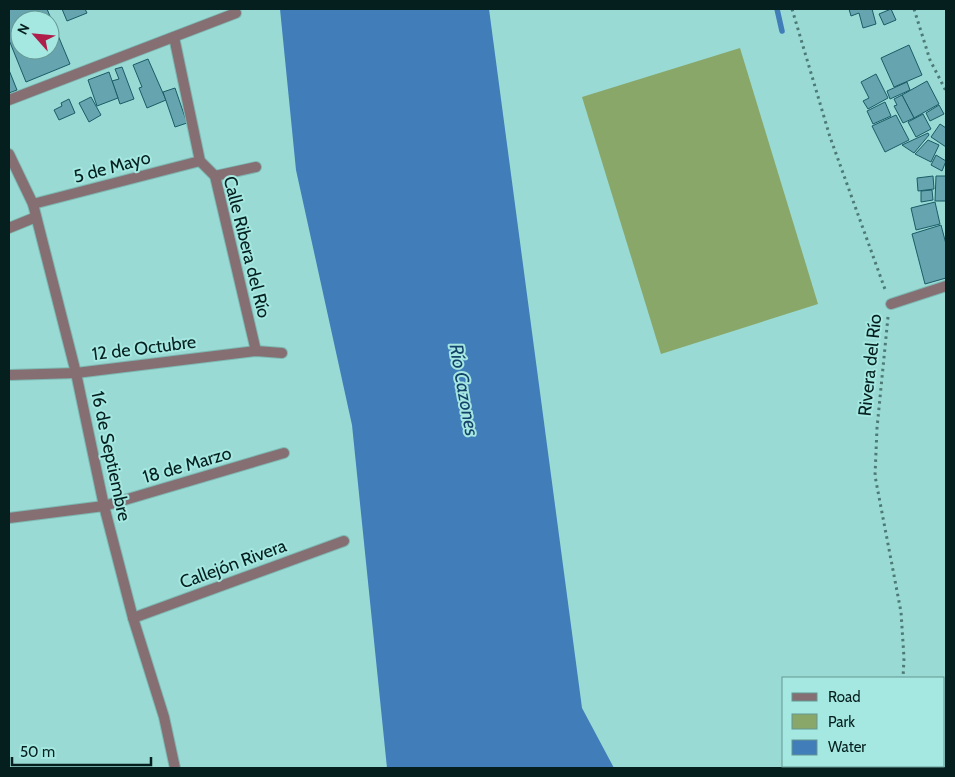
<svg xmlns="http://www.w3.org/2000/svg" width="955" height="777" viewBox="0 0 955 777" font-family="Cabin,sans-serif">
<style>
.green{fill:#89a769}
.water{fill:#407db9}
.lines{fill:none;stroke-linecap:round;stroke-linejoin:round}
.stream{stroke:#407db9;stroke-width:5.5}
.building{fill:#66a4af;stroke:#1a5c66;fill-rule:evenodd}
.minor-casing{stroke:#7eb8b3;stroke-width:12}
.path{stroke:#4d7a76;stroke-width:3;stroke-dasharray:2.5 4;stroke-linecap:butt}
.minor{stroke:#866f72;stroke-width:10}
.labels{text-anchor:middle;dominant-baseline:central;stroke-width:4;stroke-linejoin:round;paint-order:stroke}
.street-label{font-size:18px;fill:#041f1d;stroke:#a5e7e1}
.water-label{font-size:19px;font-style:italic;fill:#144169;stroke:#a5e7e1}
</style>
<rect width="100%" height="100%" fill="#99dad4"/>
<polygon class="green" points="740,48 818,304 661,354 582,97"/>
<polygon class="water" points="280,9 489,9 582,708 614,768 387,768 352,425 296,170"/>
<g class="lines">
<polyline class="stream" points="777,9 782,31"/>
</g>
<g class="building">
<path d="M9,9H47L70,64L26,82L9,40ZM20,20H50V50H20Z"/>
<polygon points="62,9 85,9 87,13 67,21"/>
<polygon points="849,9 873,9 872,9 876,24 863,28 859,13 851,16"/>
<polygon points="891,9 896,20 884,25 879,14"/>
<polygon points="909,45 922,75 894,87 881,58"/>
<polygon points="148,59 166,100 147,108 139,88 142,87 133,65"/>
<polygon points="122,67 134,99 120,104 112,81 119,79 115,69"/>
<polygon points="9,70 17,90 9,93"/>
<polygon points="109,72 118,98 97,106 88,80"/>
<polygon points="876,74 888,98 868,109 863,101 869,98 861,82"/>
<polygon points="927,81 939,104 914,118 902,95"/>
<polygon points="907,82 910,90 890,99 887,91"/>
<polygon points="175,88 187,123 175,127 163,92"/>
<polygon points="902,95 914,118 903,123 894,106 897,105 894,99"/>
<polygon points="91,97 101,115 89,122 79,103"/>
<polygon points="69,99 75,113 59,120 54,110 62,106 61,103"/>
<polygon points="885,102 891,116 873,124 867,111"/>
<polygon points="939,105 944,114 930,121 926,113"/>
<polygon points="923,114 931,129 916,137 908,122"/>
<polygon points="896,115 909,140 885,152 872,126"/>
<polygon points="940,124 946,128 946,147 931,137"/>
<polygon points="928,133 929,135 914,153 902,145"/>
<polygon points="928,140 939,145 931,162 915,154"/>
<polygon points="936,155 946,161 942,171 931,165"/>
<polygon points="933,176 934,189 918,191 917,178"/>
<polygon points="936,176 946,176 946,201 935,201"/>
<polygon points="932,190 933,200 921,202 921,191"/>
<polygon points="935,202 940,224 916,230 911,208"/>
<polygon points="941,225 946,244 946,278 925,284 912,234"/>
</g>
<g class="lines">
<defs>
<g id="minor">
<polyline points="174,37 200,161 215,176 256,351"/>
<polyline points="9,100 236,13"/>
<polyline points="9,154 33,204 76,373 104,506 133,618 164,717 175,768"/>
<polyline points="215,176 256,167"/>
<polyline points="33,204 200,161"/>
<polyline points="9,228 36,217"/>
<polyline points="891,304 946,286"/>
<polyline points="9,375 76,373 256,351 282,353"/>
<polyline points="9,518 104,506 284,453"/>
<polyline points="133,618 344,541"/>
</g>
</defs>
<use href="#minor" class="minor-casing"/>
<g class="path">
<polyline points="792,9 830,137 886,292"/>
<polyline points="914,9 930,60 946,91"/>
<polyline points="888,317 877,428 875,476 901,612 904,658 903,678"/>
<polyline points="894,768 894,766"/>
</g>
<use href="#minor" class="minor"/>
</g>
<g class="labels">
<g class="street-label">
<text transform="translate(112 167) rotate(-15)">5 de Mayo</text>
<text transform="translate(247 247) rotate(76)">Calle Ribera del Río</text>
<text transform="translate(144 348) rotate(-7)">12 de Octubre</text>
<text transform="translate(870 365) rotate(-84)">Rivera del Río</text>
<text transform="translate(111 456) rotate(78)">16 de Septiembre</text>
<text transform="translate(187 465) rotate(-16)">18 de Marzo</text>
<text transform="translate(233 564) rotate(-20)">Callejón Rivera</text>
</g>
<g class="water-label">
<text transform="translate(464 390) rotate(80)">Río Cazones</text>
</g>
</g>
<rect width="955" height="777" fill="none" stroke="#041f1d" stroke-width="20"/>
<rect x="782" y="677" width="162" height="90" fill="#a5e7e1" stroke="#659793"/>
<rect x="792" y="693" width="25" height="8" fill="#866f72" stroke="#659793"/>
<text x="828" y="702" font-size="15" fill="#041f1d">Road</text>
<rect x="792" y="714" width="25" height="15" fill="#89a769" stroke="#659793"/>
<text x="828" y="727" font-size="15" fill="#041f1d">Park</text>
<rect x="792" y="740" width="25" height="15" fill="#407db9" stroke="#659793"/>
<text x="828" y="752" font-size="15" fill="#041f1d">Water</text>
<g transform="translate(35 35) rotate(297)"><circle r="24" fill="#a5e7e1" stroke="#659793"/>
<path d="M0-4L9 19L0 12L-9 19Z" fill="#af1d4b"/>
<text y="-8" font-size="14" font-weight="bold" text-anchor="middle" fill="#041f1d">N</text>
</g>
<path d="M12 757v8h139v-8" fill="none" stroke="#041f1d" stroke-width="2.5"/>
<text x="20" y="757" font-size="15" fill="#041f1d" stroke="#a5e7e1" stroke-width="4" paint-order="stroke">50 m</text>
</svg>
